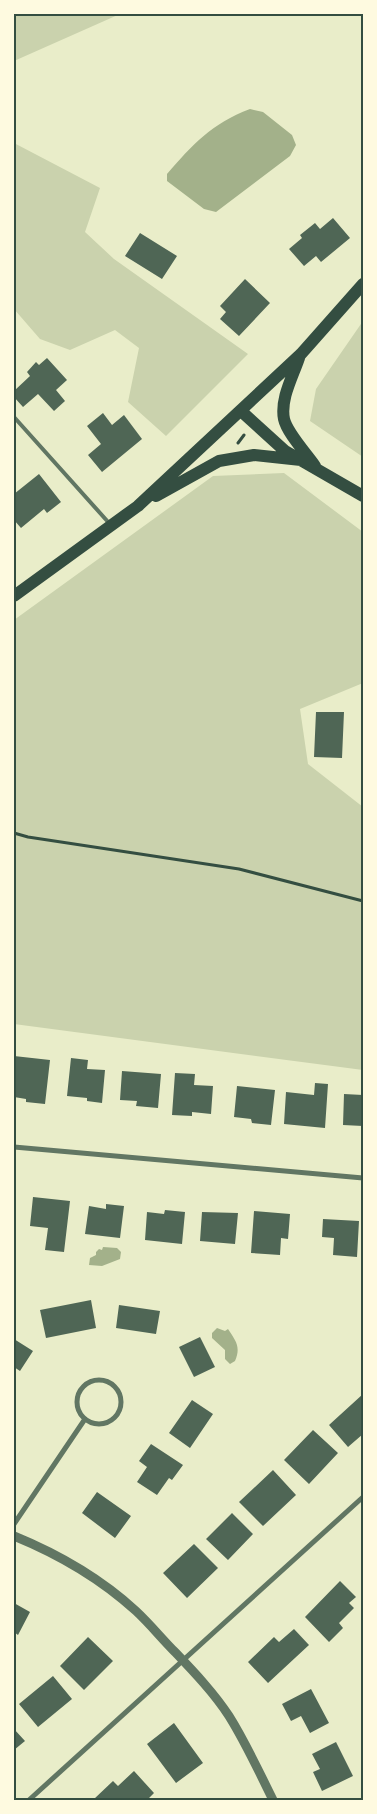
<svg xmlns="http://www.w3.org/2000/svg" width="377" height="1814" font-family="'IBM Plex Sans',sans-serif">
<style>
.green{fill:#cad2ad}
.water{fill:#a3b18a}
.building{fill:#4f6655}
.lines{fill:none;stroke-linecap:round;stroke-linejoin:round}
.path{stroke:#344e41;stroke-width:3}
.service{stroke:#617663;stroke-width:4}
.minor{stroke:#617663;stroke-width:5}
.tertiary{stroke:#617663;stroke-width:9}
.primary{stroke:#344e41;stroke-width:12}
.neatline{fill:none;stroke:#344e41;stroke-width:2}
</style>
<rect width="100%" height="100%" fill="#e9edc9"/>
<path class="green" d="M14,14H120L14,61Z
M14,143L100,188L85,232L114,259L248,354L166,436L128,402L139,348L115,330L70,350L40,339L14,309Z
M363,321V457L310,421L316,389Z
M284,473L363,532V683L300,709L308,764L363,807V1070L14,1024V620L213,476Z"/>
<path class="water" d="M250,109L263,112L292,135L296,145L290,156L216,212L204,209L167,181V174C193,144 211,124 250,109Z
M103,1247L117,1248L121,1252L120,1259L102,1266L89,1265L90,1258L96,1255V1252L99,1249L102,1250Z
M217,1328L225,1331L228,1329C236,1341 241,1347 235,1361L230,1364L225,1359V1350L212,1338V1333Z"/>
<path class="building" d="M333,218L350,238L321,262L316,256L304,266L289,249L302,238L300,235L315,223L320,229Z
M140,233L177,256L162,279L125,256Z
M245,279L270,303L239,336L220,319L226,312L220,306Z
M47,358L67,380L56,390L65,401L54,411L38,394L23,407L14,397V391L30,376L27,372L36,362L39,365Z
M103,413L112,425L124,415L142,439L102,472L88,455L101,444L87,426Z
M39,474L61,502L47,513L44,509L21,528L14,520V494Z
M316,712H344L342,758L314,757Z
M14,1056L50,1060L45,1104L26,1102V1099L14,1097Z
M71,1058L88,1060L87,1069L105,1070L102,1103L87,1101V1098L67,1096Z
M122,1071L161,1074L158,1108L136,1106L137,1101L120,1100Z
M175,1073L195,1074L194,1085L213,1086L211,1114L192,1112V1116L172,1115Z
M315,1083L328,1084L325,1128L284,1124L286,1092L314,1095Z
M237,1086L275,1090L271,1125L252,1123L251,1119L234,1117Z
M344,1094L363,1095V1126L343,1125Z
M33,1197L70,1201L64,1252L45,1250L48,1228L30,1226Z
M106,1204L124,1206L120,1238L85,1234L89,1206L106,1209Z
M165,1210L185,1212L182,1244L145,1240L147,1212L164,1214Z
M254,1211L290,1214L288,1239L281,1238L280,1255L251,1253Z
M202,1212L238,1213L235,1244L200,1241Z
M323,1219L359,1221L357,1257L333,1255L334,1238L322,1237Z
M91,1300L96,1328L46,1338L40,1310Z
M119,1305L160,1311L156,1334L116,1328Z
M200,1337L215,1367L194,1377L179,1347Z
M14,1339L33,1351L20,1371L14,1367Z
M363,1394V1434L348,1447L329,1425Z
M192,1400L213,1414L190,1448L169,1433Z
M313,1430L338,1453L309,1484L284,1460Z
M151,1444L183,1465L172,1480L169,1478L157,1495L137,1482L147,1467L139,1461Z
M273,1470L296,1495L263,1526L239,1502Z
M97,1492L131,1516L115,1538L82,1513Z
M232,1513L253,1534L228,1560L206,1539Z
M194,1544L218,1568L187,1598L163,1573Z
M340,1581L356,1597L349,1603L354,1608L339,1623L343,1628L329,1642L305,1617Z
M14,1603L30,1612L18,1635L14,1632Z
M294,1629L309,1645L268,1683L248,1662L274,1637L279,1642Z
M88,1637L113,1661L84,1690L60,1666Z
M53,1676L72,1699L38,1727L19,1704Z
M311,1689L329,1723L310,1733L301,1716L291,1721L282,1704Z
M174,1723L203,1763L176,1783L147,1744Z
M14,1729L25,1741L14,1750Z
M336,1742L353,1776L322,1791L313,1772L320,1769L312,1754Z
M134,1771L154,1793L147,1800H96L94,1799L113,1781L118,1786Z"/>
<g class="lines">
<path class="path" d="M238,443L244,435
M14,833L28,837L239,869L363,901"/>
<path class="service" d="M14,417L109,523"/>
<path class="minor" d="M14,1147L363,1178
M77 1402a22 22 0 1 1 44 0a22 22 0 1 1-44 0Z
M14,1524L85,1419
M29,1800L363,1497"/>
<path class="tertiary" d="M14,1536C58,1554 100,1578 136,1611C150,1624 162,1639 175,1652C194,1672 214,1693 229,1716C246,1743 259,1772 273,1800"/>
<path class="primary" d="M299,358C293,376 280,399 284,419C287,433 307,454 315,466
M241,411L285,451L363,496
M156,496L219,461L254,455L301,460
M14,596L138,506L301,354L363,284"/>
</g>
<rect width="377" height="1814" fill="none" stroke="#fefae0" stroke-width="30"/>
<rect x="15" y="15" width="347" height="1784" class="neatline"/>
</svg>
